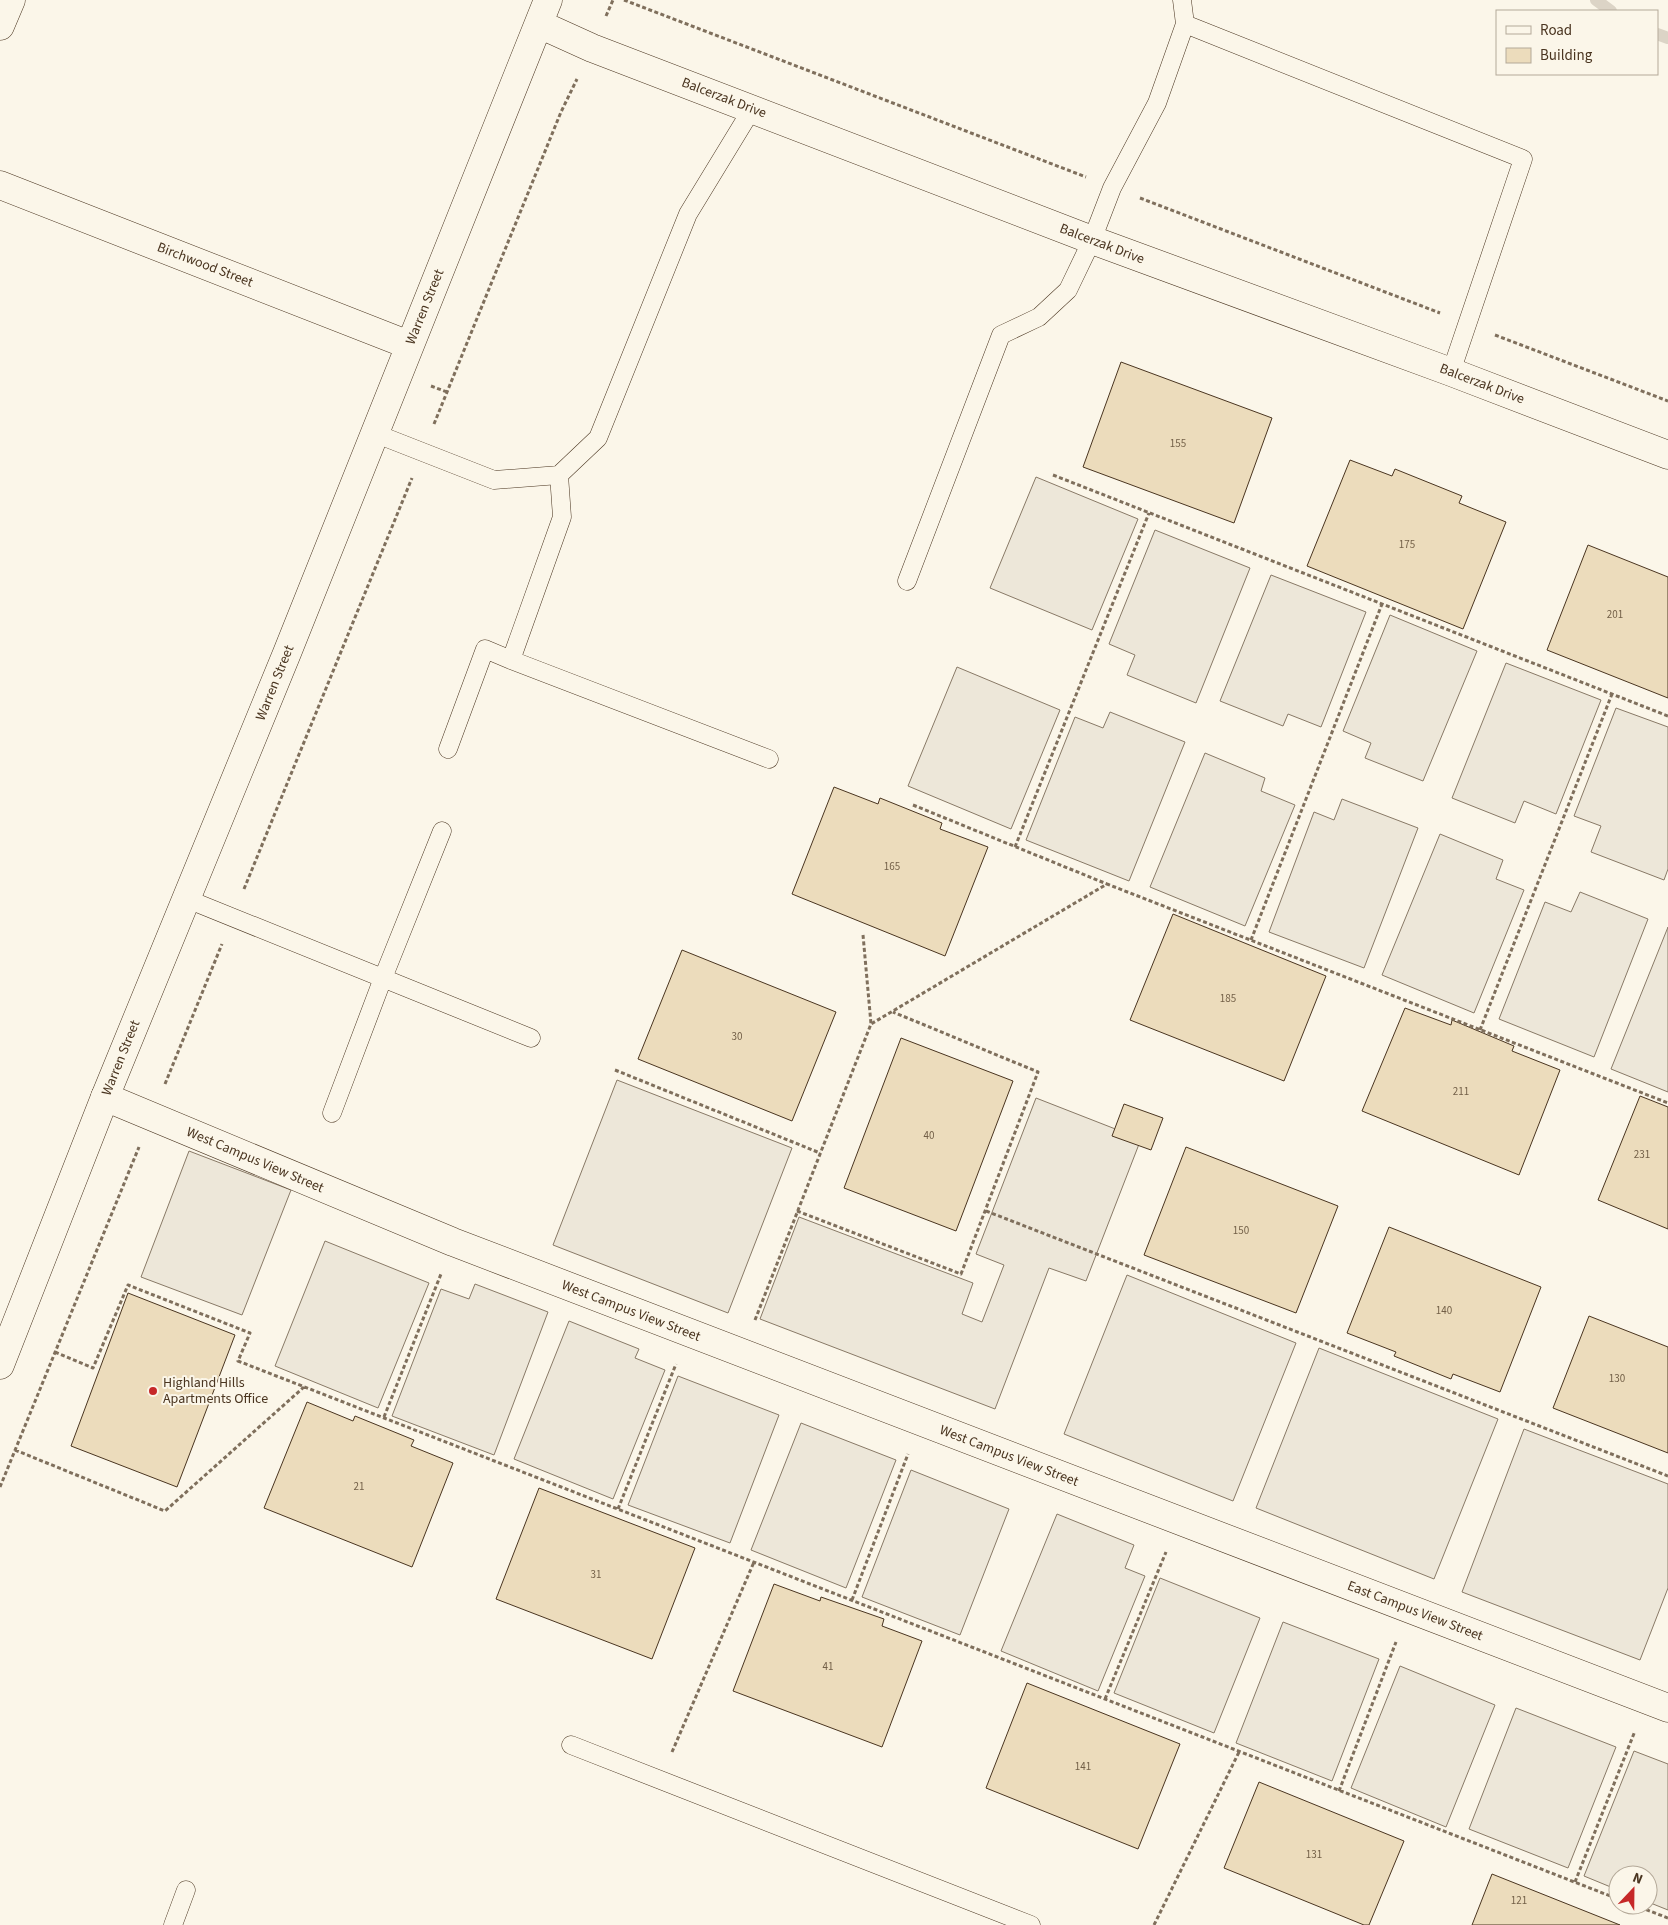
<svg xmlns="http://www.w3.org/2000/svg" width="1668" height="1925" font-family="'Source Sans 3',sans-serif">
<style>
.parking{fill:#ede7d9;stroke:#887966}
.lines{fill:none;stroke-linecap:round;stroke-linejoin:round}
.stream{stroke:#dcd4c6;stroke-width:12}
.building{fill:#ecdcbc;stroke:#4a3520}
.lane-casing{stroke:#4a3520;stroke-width:19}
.street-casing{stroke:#4a3520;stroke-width:29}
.secondary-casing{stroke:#4a3520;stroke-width:29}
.path{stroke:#7f6f5c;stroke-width:3;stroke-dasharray:4 2.5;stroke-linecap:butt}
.lane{stroke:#fbf6e9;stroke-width:18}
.street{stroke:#fbf6e9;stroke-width:28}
.secondary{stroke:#fbf6e9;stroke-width:28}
.poi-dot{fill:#c62828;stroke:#fbf6e9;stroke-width:2}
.labels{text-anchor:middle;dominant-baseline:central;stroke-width:4;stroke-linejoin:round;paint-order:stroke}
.number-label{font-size:11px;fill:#725f47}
.street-label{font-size:14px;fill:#4a3520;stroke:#fbf6e9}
.poi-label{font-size:14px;fill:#4a3520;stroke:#fbf6e9;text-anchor:start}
</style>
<rect width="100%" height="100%" fill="#fbf6e9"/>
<path class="parking" d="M1036,477L1138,519L1092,630L990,588Z
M1155,530L1250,568L1196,703L1127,675L1135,655L1109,644Z
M1271,575L1366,612L1321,727L1288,714L1283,726L1220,701Z
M1390,615L1477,651L1423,781L1365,758L1371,743L1343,731Z
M1506,663L1601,700L1556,814L1524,801L1515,823L1452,798Z
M957,667L1060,710L1011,829L908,786Z
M1616,708L1668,727V869L1664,880L1591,852L1601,826L1574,816Z
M1110,712L1185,742L1129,881L1026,840L1075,717L1103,728Z
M1205,753L1265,778L1261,791L1295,805L1245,926L1150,887Z
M1342,799L1418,828L1364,968L1269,932L1314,812L1334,820Z
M1440,834L1503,860L1496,879L1524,890L1474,1013L1382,975Z
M1580,892L1648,919L1594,1057L1499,1019L1545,902L1571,912Z
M1668,927V1092L1611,1069Z
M617,1080L792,1148L728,1313L553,1245Z
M1036,1098L1141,1139L1086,1281L1049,1268L995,1409L760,1319L799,1217L973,1283L962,1314L982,1322L1004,1265L976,1254Z
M189,1151L291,1190L242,1315L141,1277Z
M325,1241L429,1283L378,1408L275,1366Z
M1127,1275L1296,1343L1233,1501L1064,1434Z
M475,1284L548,1312L494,1455L392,1416L441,1289L469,1299Z
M569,1321L639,1349L635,1358L665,1370L613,1499L514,1459Z
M1319,1348L1498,1419L1434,1579L1256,1508Z
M678,1376L779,1415L730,1543L628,1505Z
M801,1423L896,1460L846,1588L751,1550Z
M1524,1429L1668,1484V1588L1640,1660L1462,1592Z
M911,1470L1009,1509L960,1635L862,1597Z
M1057,1514L1134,1545L1125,1568L1145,1576L1098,1691L1001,1651Z
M1160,1578L1260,1618L1214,1733L1114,1693Z
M1283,1622L1379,1659L1332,1781L1236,1743Z
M1400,1666L1495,1705L1446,1827L1351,1788Z
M1516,1708L1616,1747L1568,1868L1469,1829Z
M1634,1751L1668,1764V1910L1648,1902V1875H1618V1890L1584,1876Z"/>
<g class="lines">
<path class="stream" d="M1596,0L1611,11
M1657,34L1668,38"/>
</g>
<path class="building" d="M1121,362L1272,418L1234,523L1083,467Z
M1350,460L1392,476L1395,469L1462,496L1459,503L1506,522L1463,629L1307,566Z
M1588,545L1668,577V698L1547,650Z
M834,787L878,804L880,798L942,823L940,829L988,847L945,956L792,894Z
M1173,914L1326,976L1284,1081L1130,1020Z
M682,950L836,1012L792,1121L638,1059Z
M1405,1008L1451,1025L1452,1020L1514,1046L1512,1051L1560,1070L1519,1175L1362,1111Z
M901,1038L1013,1081L956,1231L844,1188Z
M1640,1096L1668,1107V1229L1598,1200Z
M1124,1104L1163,1118L1151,1150L1112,1136Z
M1186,1147L1338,1206L1296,1313L1144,1255Z
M1389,1227L1541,1287L1500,1392L1453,1374L1451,1379L1394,1356L1396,1352L1347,1333Z
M128,1293L235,1335L177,1487L71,1446Z
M1589,1316L1668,1347V1453L1553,1408Z
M307,1402L353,1421L355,1416L414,1440L411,1446L453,1463L412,1567L264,1508Z
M539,1488L695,1548L652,1659L496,1599Z
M774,1584L820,1601L821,1597L884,1619L882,1626L922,1641L882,1747L733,1691Z
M1027,1683L1180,1744L1138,1849L986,1788Z
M1259,1782L1404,1841L1369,1925H1364L1224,1868Z
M1492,1874L1620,1925H1472Z"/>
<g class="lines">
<g class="lane-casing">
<path id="lane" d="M1182,0L1185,24
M374,433L494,480L559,475L598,438L688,214L752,109
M559,475L562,517L511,660L769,759
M907,581L1001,335L1039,317L1068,290L1092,240L1112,188L1157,103L1185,24L1523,159L1451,372
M448,749L485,649L511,660
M187,899L531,1038
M332,1113L383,978L442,831
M571,1745L1031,1925
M173,1925L186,1890"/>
</g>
<g class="street-casing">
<path id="street" d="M0,26L11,0
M105,1097L453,1242L1668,1708"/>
</g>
<g class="secondary-casing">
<path id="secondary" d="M539,24L592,48L1092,240L1451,372L1668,455
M0,185L409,345
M0,1365L105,1097L287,653L548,0"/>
</g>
<path class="path" d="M624,0L1086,177
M606,16L613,0
M1140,198L1440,313
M1495,335L1668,401
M431,386L447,392
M434,424L561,112L577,79
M1053,475L1668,716
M913,805L1107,884
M1015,847L1149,513
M244,889L412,478
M863,935L871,1024
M1251,940L1382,604
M1480,1030L1612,694
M615,1070L820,1153
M165,1084L222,944
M797,1211L961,1274L1038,1072L893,1012
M986,1211L1668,1476
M755,1320L871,1024L1107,884L1668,1103
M55,1352L93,1368L128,1285L250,1333L238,1361L1618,1899
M384,1417L441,1274
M15,1450L165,1511L304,1387
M0,1487L139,1147
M618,1509L676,1364
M852,1600L908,1454
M1105,1699L1166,1552
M672,1752L754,1562
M1339,1791L1396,1642
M1575,1882L1635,1731
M1634,1905L1668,1918
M1154,1925L1239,1752"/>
<use href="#lane" class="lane"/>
<use href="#street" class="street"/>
<use href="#secondary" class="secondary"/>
</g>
<circle class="poi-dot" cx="153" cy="1391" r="5"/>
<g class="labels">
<g class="number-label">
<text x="1178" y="443">155</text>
<text x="1407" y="544">175</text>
<text x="1615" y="614">201</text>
<text x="892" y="866">165</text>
<text x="1228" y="998">185</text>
<text x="737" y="1036">30</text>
<text x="1461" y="1091">211</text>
<text x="929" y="1135">40</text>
<text x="1642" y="1154">231</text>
<text x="1241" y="1230">150</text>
<text x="1444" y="1310">140</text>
<text x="1617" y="1378">130</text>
<text x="359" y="1486">21</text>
<text x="596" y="1574">31</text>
<text x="828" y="1666">41</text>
<text x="1083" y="1766">141</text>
<text x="1314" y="1854">131</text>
<text x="1519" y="1900">121</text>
</g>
<g class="street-label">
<text transform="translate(724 98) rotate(21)">Balcerzak Drive</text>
<text transform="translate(1102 244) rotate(21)">Balcerzak Drive</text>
<text transform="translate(205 265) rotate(21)">Birchwood Street</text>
<text transform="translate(425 307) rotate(-68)">Warren Street</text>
<text transform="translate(1482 384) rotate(21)">Balcerzak Drive</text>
<text transform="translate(275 683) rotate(-68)">Warren Street</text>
<text transform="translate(121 1058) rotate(-68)">Warren Street</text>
<text transform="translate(255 1160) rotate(23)">West Campus View Street</text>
<text transform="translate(631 1311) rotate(21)">West Campus View Street</text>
<text transform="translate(1009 1456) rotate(21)">West Campus View Street</text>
<text transform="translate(1415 1611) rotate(21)">East Campus View Street</text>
</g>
<g class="poi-label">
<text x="163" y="1383">Highland Hills<tspan x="163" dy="16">Apartments Office</tspan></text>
</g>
</g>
<rect x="1496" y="10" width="162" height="65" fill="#fbf6e9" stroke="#b4a999"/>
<rect x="1506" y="26" width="25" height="8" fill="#fbf6e9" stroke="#b4a999"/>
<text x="1540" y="35" font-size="15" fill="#4a3520">Road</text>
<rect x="1506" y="48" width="25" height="15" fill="#ecdcbc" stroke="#b4a999"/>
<text x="1540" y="60" font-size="15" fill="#4a3520">Building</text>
<g transform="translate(1633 1890) rotate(22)"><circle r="24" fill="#fbf6e9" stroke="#b4a999"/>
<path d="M0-4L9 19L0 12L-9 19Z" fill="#c62828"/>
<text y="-8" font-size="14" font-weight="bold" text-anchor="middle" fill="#4a3520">N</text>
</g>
</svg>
